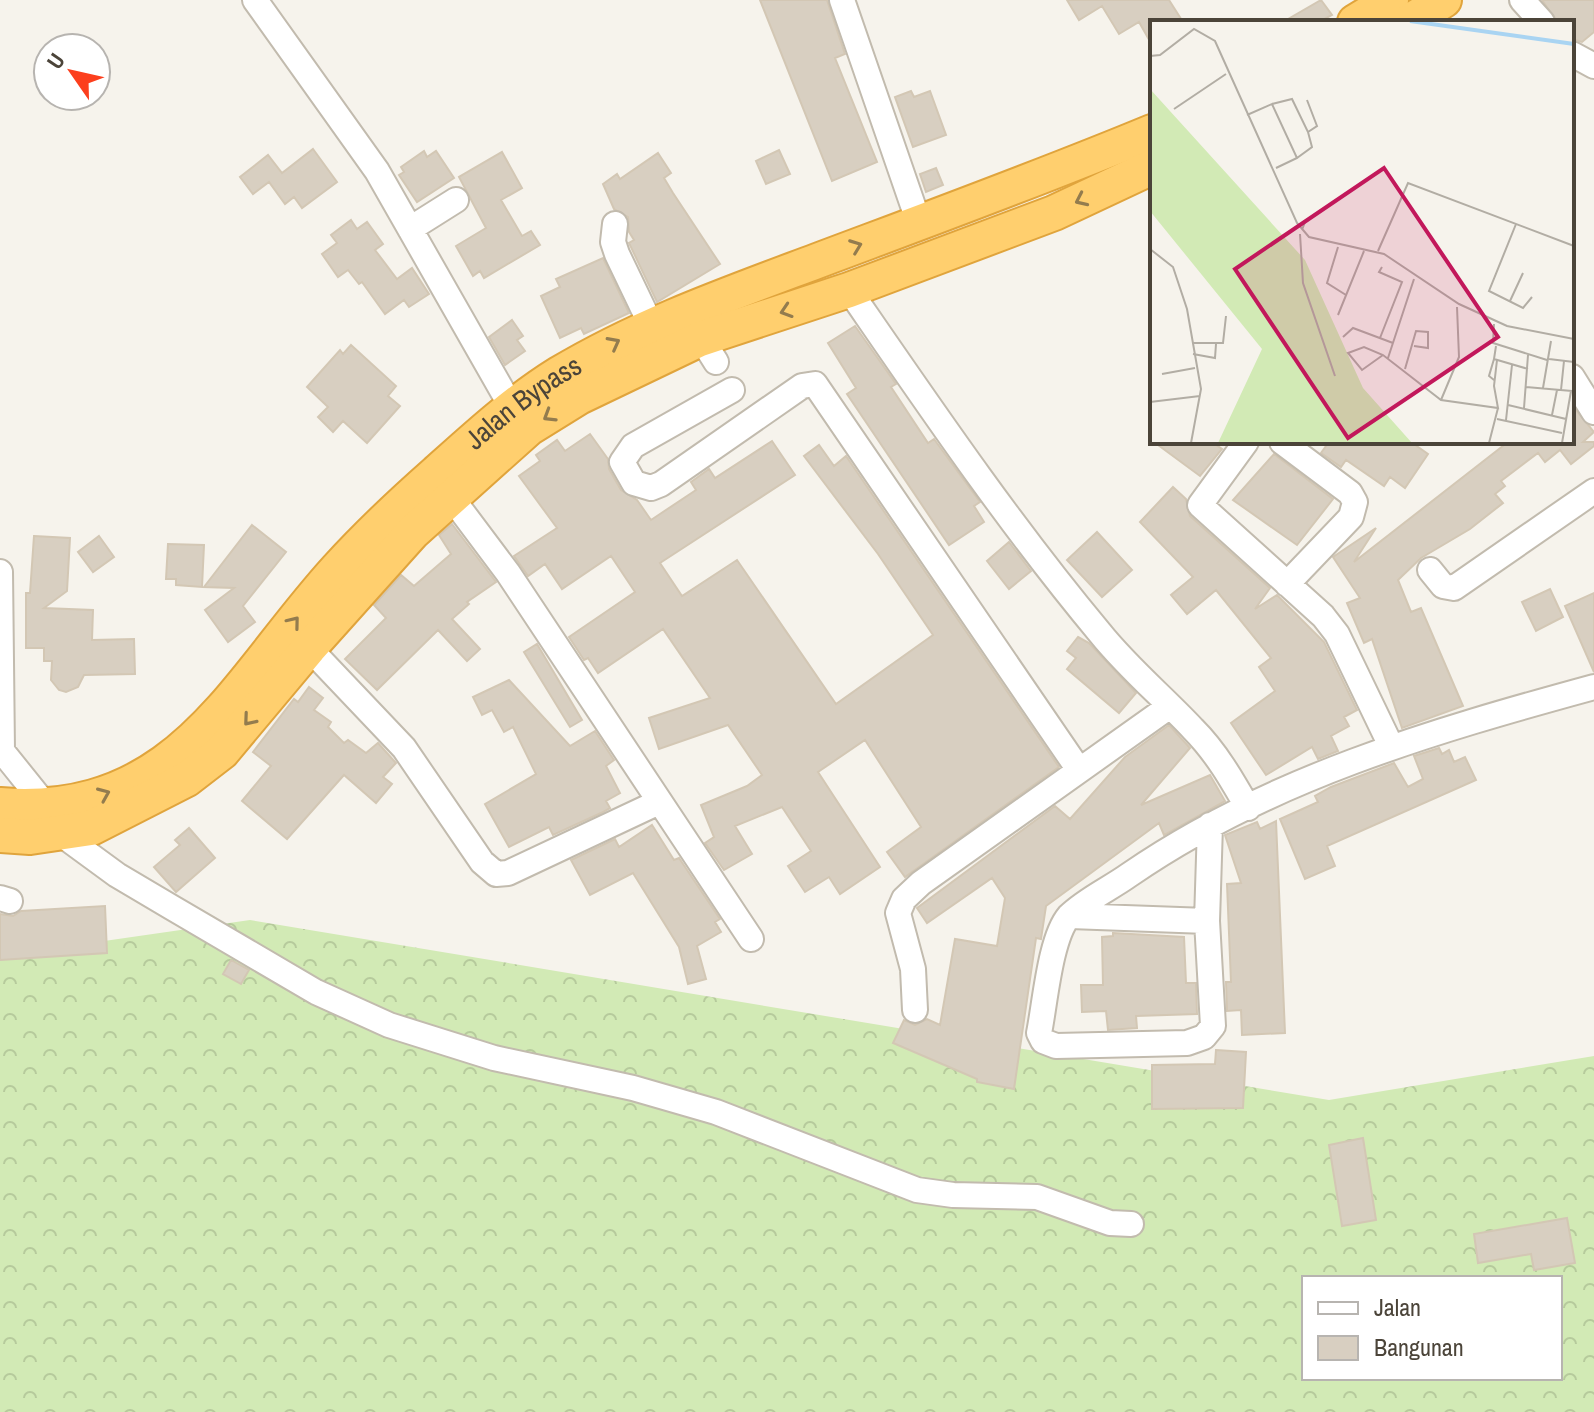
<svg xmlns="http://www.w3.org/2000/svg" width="1594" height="1412" font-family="'Archivo Narrow',sans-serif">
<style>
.forest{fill:url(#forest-crowns);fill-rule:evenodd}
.building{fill:#d8cfc1;stroke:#d3c7b4;stroke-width:2}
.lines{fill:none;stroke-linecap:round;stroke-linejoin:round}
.minor-casing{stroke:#c2bbae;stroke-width:28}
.highway-casing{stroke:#e0a43c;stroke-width:38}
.minor{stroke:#fff;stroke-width:24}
.highway{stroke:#ffcf6e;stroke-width:34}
.oneway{stroke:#937c4e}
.labels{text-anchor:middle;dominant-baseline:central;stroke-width:8;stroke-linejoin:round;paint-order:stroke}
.street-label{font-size:28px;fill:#4b4439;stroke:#fff}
.inset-river{fill:none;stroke:#a9d4f2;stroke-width:4}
.inset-road{fill:none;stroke:#b2ada4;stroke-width:2}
.view{fill:#c2185b;fill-opacity:0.15;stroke:#c2185b;stroke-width:4}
.inset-edge{fill:none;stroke:#4b4439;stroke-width:4}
</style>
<defs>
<pattern id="forest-crowns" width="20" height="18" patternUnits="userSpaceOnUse" patternTransform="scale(2)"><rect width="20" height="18" fill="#d2eab5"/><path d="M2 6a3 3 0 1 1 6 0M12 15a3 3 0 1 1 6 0" fill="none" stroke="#b6ca9c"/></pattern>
</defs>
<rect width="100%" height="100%" fill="#f6f3ec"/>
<path class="forest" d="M250,920L1329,1100L1594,1056V1412H0V956ZM1304,1278H1560V1378H1304Z"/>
<path class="building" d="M760,0H827L845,54L835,58L877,162L832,181Z
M1067,0H1169L1183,22H1152V45L1139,22L1119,34L1102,6L1079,20Z
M1321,0L1332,15L1319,22H1283Z
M1542,0H1594V32L1582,42L1572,39V22H1557Z
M911,91L914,97L930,91L946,135L913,147L895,97Z
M313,149L337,182L302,208L294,197L285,204L269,182L253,194L240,177L268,155L282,173Z
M779,150L790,174L766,184L756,161Z
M424,151L427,157L436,151L454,178L417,202L399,175L404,172L401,167Z
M502,152L522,188L501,200L522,236L531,231L540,245L484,278L480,271L473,276L456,246L486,228L459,177Z
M658,153L671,173L664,178L673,193L720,264L657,302L629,243L634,240L629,232L628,217L614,209L603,184L617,174L620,179Z
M936,168L943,185L926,192L920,174Z
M351,220L357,229L367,222L383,244L375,250L397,279L412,268L429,294L409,307L404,300L385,314L362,282L359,284L348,270L338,277L322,254L337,243L331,235Z
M603,258L629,313L584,334L581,328L560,338L541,296L560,287L556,279Z
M512,320L523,336L517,340L525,351L505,365L489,337Z
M855,326L896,384L891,387L928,443L934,439L980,502L974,506L984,522L949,545L847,394L856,388L828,343Z
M351,345L396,386L388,396L400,406L367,443L343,421L333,432L318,417L328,407L307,387L340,350L343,354Z
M1572,405L1594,432L1583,442H1594V446L1571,464L1560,450L1545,462L1538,453L1501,481L1505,486L1495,494L1503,503L1470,529L1421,558L1398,580L1411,612L1421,608L1463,706L1402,728L1372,639L1364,643L1347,603L1360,598L1333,557L1376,528L1354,562L1508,442H1572Z
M590,434L608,459L609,469L621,490L637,500L651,520L696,490L691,482L709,469L715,478L772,441L795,475L660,563L682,596L737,560L836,704L933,635L878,554L804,456L819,445L834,466L846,456L1059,767L905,877L887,852L921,827L865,740L818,772L880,867L840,894L829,877L805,892L788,866L811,851L782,807L735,826L752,854L724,870L705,843L714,837L701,805L747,786L762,775L728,725L659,749L649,718L710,698L663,629L598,673L588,658L584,660L569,637L635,592L611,556L562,589L545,564L528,576L514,556L557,528L519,476L540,461L536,455L557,440L565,451Z
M1154,442H1212L1222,449L1200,476Z
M1320,442H1411L1428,454L1405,488L1390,477L1384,486L1346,460L1341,467L1321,453L1326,446Z
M1274,454L1333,499L1297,545L1233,500Z
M1173,487L1186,499L1190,516L1270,588L1255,609L1277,595L1324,642L1357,710L1344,717L1349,726L1331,736L1338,751L1318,759L1312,747L1266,775L1231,723L1275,691L1259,667L1271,658L1216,590L1187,614L1171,595L1193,577L1140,522Z
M452,524L496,582L467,602L469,604L452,619L480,649L467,661L438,630L377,690L345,659L386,618L374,605L401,575L414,586L451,554L439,535Z
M252,525L286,552L243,606L255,622L228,642L205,610L234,588L204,587Z
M1097,532L1132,570L1102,597L1067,560Z
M34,536L70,538L67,591L44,608L93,610L92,640L134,639L135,674L84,675L78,687L66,692L59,690L51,680L52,661H44V648H26V593H30Z
M99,536L114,557L93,572L78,552Z
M1009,542L1031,571L1009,589L987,561Z
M168,544L204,545L202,587L176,585V579H166Z
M1550,589L1563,617L1536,631L1522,602Z
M1594,593V672L1565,606Z
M1078,637L1089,643L1136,693L1119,713L1067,669L1076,658L1067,651Z
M537,644L582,720L570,727L524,652Z
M509,680L570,746L595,731L614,760L606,766L620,793L606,801L610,808L601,813L553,835L549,827L509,847L485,804L536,774L513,727L504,732L492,710L482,715L473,697Z
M309,687L323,698L314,710L331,722L328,727L344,743L348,740L366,753L378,743L396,763L383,777L392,784L376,803L344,775L287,839L242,801L271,766L253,752L294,699L298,702Z
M1169,725L1190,748L1141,805L1210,775L1225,801L1164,835L1159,823L1046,906L1041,939L1036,938L1014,1089L977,1082V1079L893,1043L904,1020L915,1025L927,1019L940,1025L955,939L997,946L1005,898L992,878L927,923L917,908L1055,806L1070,819L1125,757Z
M1439,748L1442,754L1449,750L1454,762L1465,757L1476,780L1327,846L1335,866L1305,879L1280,819L1318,802L1315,796L1331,787L1394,763L1408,787L1423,779L1414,756Z
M1276,821L1285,1033L1242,1035L1241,1010L1227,1011L1226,982H1231L1227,884L1241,883L1225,835L1257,822L1260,829Z
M652,825L674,860L679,858L720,919L715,922L721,932L697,946L706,979L688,984L679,947L633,873L590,895L571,860L615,839L619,847Z
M189,828L215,858L176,892L154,867L180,845L175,840Z
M105,906L107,953L0,960V914L13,916L21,911Z
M1113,933L1184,937L1186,983H1196L1197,1014L1136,1016L1137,1028L1108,1030L1106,1011L1082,1012L1081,985H1103L1102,937L1113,936Z
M231,960L249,970L241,984L223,974Z
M1216,1050L1246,1052L1243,1108L1152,1109V1065L1215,1064Z
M1363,1138L1376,1220L1342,1226L1329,1145Z
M1567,1218L1575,1263L1534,1270L1531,1254L1478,1263L1474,1234Z"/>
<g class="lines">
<g class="minor-casing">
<path id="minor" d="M255,0L377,171L511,406
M842,0L919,223
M1522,0L1542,22
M1572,54L1594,66
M615,224L613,242L617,254L651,325
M410,229L456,200
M849,290C929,406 1009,524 1100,633C1128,668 1162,696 1193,729C1216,752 1232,780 1248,808
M694,327L716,362
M1572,377L1594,412
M732,390L633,446L622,462L634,483L651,488L661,484L802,386L815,384L1079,770
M1246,442L1200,505L1323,616L1337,634L1391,746
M1282,442L1350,493L1355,502L1351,517L1287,584
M451,497L508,573L751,939
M1430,570L1443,586L1454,588L1594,491
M0,572L2,751L47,807
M309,648L404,748L482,862L496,874L508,873L659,802
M1210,825L1207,921L1213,1026L1204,1037L1187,1043L1056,1046L1043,1041L1039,1033C1045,1004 1050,938 1069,916C1085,900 1111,888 1129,875C1268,779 1433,731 1594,687
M61,834L117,875L171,907L316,992L389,1025L494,1058L633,1088L716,1112L917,1190L953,1195L1037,1197L1110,1223L1131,1224
M0,898L10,901
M1070,916L1207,921
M915,1010L913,969L898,913L904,899L921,883L1170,706"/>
</g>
<g class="highway-casing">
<g id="highway">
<path d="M1355,22L1391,0"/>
<path d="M1409,22L1444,0"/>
<path id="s1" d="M0,805C180,819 234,682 337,569C367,536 402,503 436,473C475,438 514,402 559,374C641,325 729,294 817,261C929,219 1041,178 1152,132"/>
<path d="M0,835L30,837L91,828L187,779L222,752L309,648L413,532L529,428L579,397L700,339L849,290L1054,213L1152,167"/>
</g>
</g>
<use href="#minor" class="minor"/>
<use href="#highway" class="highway"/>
</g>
<defs><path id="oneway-chevron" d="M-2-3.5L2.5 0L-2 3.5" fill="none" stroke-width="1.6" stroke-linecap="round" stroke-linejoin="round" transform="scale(2)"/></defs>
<g class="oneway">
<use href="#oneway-chevron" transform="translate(1081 200) rotate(155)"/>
<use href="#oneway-chevron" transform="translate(856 246) rotate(-21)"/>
<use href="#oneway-chevron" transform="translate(786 311) rotate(162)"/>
<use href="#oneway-chevron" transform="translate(614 343) rotate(-28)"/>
<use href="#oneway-chevron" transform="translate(549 416) rotate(148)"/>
<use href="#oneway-chevron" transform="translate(294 622) rotate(-51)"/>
<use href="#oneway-chevron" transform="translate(249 720) rotate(130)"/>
<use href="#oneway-chevron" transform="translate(104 794) rotate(-23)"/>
</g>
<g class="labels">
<g class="street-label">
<text stroke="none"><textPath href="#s1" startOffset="684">Jalan Bypass</textPath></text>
</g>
</g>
<g transform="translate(1150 20)">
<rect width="424" height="424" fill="#f6f3ec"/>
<path d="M0,69L155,240L213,368L262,423H68L112,329L0,191Z" fill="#d2eab5"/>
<path class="inset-river" d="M260,1L424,24M424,67V108"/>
<path class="inset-road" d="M0,36L10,35L44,9L65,21L147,203L159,217L234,234L309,284L357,306L424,319M157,80L167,106L158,112M122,84L142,79L158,112L162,127L147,138M24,89L76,54M97,95L122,84L147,138L126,148M366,204L339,271L373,288L382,277M152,210L155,202L179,185M150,214L153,263L185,356M188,227L177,263L196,275M0,229L23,247L37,289L51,369L41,423M228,231L258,163L424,226M360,281L373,253M188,295L214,231M344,304L343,323L397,340M193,317L203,308L243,323M230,318L252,262L229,252L232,247M43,323H73L76,296M346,326L344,339L378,349M43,334L65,338L66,324M233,335L212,350L198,333L214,327L233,335L291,380L348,388L344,366L347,340M238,338L264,259M344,339L339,356L344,360M399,339L424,342M255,349L266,311L278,312V328L264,326M12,354L45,348M376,367L422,371M393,368L401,321M411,370L414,341M291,380L309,337L307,287M0,382L50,376M358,385L416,399M374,388L378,335M402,395L407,370M347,399L412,413M356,400L362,345M339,423L348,388M412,423L421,371"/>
<path class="view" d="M234,148L348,317L198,418L85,249Z"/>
<rect width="424" height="424" class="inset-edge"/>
</g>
<rect x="1302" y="1276" width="260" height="104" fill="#ffffff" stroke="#b7b4b0" stroke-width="2"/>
<rect x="1318" y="1302" width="40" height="12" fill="#ffffff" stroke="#b7b4b0" stroke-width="2"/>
<text x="1374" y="1316" font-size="24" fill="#4b4439">Jalan</text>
<rect x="1318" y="1336" width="40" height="24" fill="#d8cfc1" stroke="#b7b4b0" stroke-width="2"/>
<text x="1374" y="1356" font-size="24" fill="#4b4439">Bangunan</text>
<g transform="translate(72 72) rotate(304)"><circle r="38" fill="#ffffff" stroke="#b7b4b0" stroke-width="2"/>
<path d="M0-6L14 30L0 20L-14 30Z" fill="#fc3f1d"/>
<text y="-12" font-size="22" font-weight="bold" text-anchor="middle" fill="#4b4439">U</text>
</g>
</svg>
